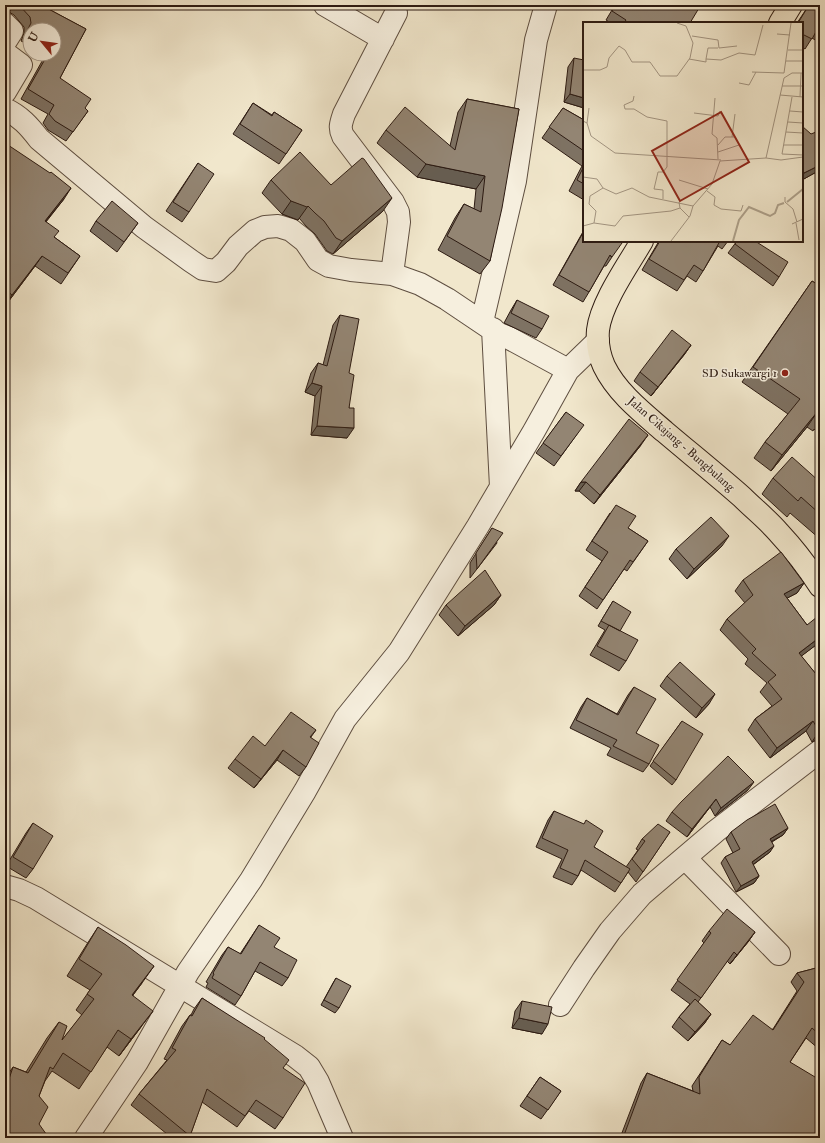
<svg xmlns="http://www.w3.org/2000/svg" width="825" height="1143" font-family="'IM FELL Double Pica',serif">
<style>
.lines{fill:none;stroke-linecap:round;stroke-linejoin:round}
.minor-casing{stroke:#5e4e40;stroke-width:24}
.major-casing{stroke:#2d1b12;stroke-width:24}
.minor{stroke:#f6efde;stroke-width:22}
.major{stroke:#f1e7cc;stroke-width:22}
.wall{fill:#7e7263;stroke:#2d1b12}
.shaded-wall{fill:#675d50;stroke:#2d1b12}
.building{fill:#938573;stroke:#2d1b12}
.poi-dot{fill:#8f2418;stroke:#f6efde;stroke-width:1.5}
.labels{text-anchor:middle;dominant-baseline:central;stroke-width:3;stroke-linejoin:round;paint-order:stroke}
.poi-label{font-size:12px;fill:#2d1b12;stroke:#f6efde;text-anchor:end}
.street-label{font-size:12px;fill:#2d1b12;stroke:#f6efde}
.inset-river{fill:none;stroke:#aea28d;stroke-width:2}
.inset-road{fill:none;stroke:#a39582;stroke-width:1}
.view{fill:#8f2418;fill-opacity:0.15;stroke:#8f2418;stroke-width:2}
.inset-edge{fill:none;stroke:#2d1b12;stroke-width:2}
</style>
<rect width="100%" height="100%" fill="#f1e7cc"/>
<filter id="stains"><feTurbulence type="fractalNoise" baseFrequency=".005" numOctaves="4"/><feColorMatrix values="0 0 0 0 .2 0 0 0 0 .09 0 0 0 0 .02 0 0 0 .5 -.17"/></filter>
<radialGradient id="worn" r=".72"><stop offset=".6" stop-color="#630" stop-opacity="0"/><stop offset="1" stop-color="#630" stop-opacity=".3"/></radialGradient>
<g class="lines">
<g class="minor-casing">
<path id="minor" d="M325,5L383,39
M5,24L12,31L5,42
M5,53L21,65L5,92
M5,109C20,116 29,126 39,139L144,227L191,261L203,269L216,271L226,262L238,246L255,231L265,227L278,226L291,230L305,241L318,260L329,266L351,270L392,274L420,284L447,299L499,334L509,338L568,370
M392,274L399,222L398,212L393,202L343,136C339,128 341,123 344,114L396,13
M482,322L515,181L536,40L546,5
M493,329L501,487
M685,858L779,954
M5,886L19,890L36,898L295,1056L309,1067L318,1082L342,1138
M560,1005L584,968L610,931L642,894L716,831L820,751
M86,1138L137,1062L188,972L251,880L305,791L345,719L399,652L478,526L534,431L568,370L598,341"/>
</g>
<g class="major-casing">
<path id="major" d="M780,23L791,5
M642,241C628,265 601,303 598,330C597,342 599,355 604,366C617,393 643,413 665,432C691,454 717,475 742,497C754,509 768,520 779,533C793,548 809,569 820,586"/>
</g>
<use href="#minor" class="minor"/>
<use href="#major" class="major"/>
</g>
<path class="wall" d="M5,5H41L86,29L60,78L85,108L88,111L66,141L48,130L43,123L48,114L21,99L46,54H54V30H30V45L21,41L24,33V27L14,15L9,12Z
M615,5H694L690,23H611L606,20Z
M809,5H820V43L812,38L805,49L802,47V23H797Z
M574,58L584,108L564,102L568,67Z
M467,99L519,109L490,261L480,274L438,250L455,218L464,204L474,209L476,189L417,177L377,143L386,130L450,146L458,112Z
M253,103L272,115L274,112L302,130L279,164L233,134Z
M563,108L584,120V200L569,191L582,166L542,138Z
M802,126L820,170L802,180Z
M5,149L64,199L46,222L54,237L80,256L61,284L35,266L5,306Z
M198,163L189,212L182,222L166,211Z
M271,180L331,185L383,211L333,254L327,251L315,234L306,226L299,218L298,220L282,214L262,193Z
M96,221L138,223L117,252L90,231Z
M584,230V241L612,257L606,266H604L589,292L583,302L553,285Z
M659,241H728L722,249L718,246L703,271L696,282L687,276L677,291L642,270Z
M737,241L779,277L773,286L728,253Z
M812,281L820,286V435L814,429L813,431L807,427L771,471L754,458L765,442L788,414L742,382Z
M517,300L542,329L536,338L504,323L511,310Z
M340,315L349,408L347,438L311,435L315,396L305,392L311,373L318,363L323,365L333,325Z
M691,345L684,355L651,396L634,381L640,372Z
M566,412L577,434L554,466L536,453Z
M641,445L594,504L579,491H575L581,482Z
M773,478L820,482V539L790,513L787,517L762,494Z
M610,513L628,528L648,541L627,571L624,569L597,609L579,596L602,561L586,550Z
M492,528L497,543L470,578V563Z
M722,546L687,579L669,559L676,549Z
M743,580L804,583L797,593L787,598L807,625L820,620V642L801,656L820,679V739H818L812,742L806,731L770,758L748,730L755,719L772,706L760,692L767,683L745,664L748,659L720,630L727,619L745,603L735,591Z
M501,595L494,605L458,636L439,615L446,605Z
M613,601L626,661L619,671L590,655L605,630L598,626Z
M667,676L709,704L696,718L660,686Z
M634,687L636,733L649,764L643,772L607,755L611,748L570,728L581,707L587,698L617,714L628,695Z
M682,721L676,780L672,785L650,766Z
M316,730L311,737L306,767L299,776L277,760L254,788L228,768L235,759L265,746Z
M748,790L715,816L710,807L687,837L666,821L672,812Z
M554,811L594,847L626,867L638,850L636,849L642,839L670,832L636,882L628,872L615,892L581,870L578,876L572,885L553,877L562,859L536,847L548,820Z
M33,823V869L26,878L6,866L26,833Z
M788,828L783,835L772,842L770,852L753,865L759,876L754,883L736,892L721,863L725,857L733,853L726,839L731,832Z
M259,925L274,947L288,978L282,986L255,971L241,996L235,1005L206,987L208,983L206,982L222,955L228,947L240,954Z
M820,926V936L817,930Z
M98,927L142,983L133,995L141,1027L119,1056L107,1047L79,1089L52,1071L45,1081L39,1096V1124L5,1138L6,1077L13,1067L26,1072L47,1038L59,1022L62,1040L82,1015L76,1010L90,990L67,976L87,944Z
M709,931L755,932L748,942L730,964L727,961L698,1002L711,1014L704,1024L688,1041L672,1027L679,1017L690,1004L671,990L704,943L702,941Z
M820,967V1048L819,1049L806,1038L790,1062L820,1138H620L641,1083L647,1073L693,1091L692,1086L722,1040L730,1045L773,1029L797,991L791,982L797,973Z
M336,978L339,1008L335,1013L321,1005L333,983Z
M202,998L264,1039L283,1068V1118L275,1129L249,1111L237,1127L202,1102L190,1136L188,1138H172L131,1105L139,1094L167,1060L164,1059L182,1026L190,1015H191L194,1009Z
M522,1001L542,1034L512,1028L515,1011Z
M540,1077L561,1091L541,1119L520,1106Z"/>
<path class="shaded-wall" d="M5,5H14L9,12H5Z
M570,94L584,98V108L564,102Z
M426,164L485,176L476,189L417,177Z
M820,165V170L802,180V176L804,173Z
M71,188L64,199L37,232L45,221Z
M392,198L383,211L333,254L342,241Z
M291,201L308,206L298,220L282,214Z
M42,256L35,266L5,306L12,295Z
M691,345L684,355L651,396L658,387Z
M312,383L322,386L315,396L305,392Z
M818,411L807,427L771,471L782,455Z
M317,426L354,428L347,438L311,435Z
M648,435L641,445L594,504L600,495Z
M581,482H586L579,491H575Z
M729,536L722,546L687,579L694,569Z
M804,583L797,593L776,604L784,594Z
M501,595L494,605L458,636L465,626Z
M820,637V642L791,664L799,653Z
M715,694L709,704L696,718L702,708Z
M813,721L806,731L770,758L777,748Z
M819,731H820V739H818L812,742Z
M283,750L277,760L254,788L261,779Z
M754,782L748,790L715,816L721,808Z
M716,799L710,807L687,837L692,829Z
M788,828L783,835L765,845L770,839Z
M774,846L770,852L747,869L752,862Z
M759,876L754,883L736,892L741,886Z
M755,932L748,942L730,964L737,955Z
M154,966L142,983L121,1011L132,995Z
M153,1011L141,1027L119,1056L131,1039Z
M711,1014L704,1024L688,1041L695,1032Z
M519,1018L548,1024L542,1034L512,1028Z"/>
<path class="building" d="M19,5H41L86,29L60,78L91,99L85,108L88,111L73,132L55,121L49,114L54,105L28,89L48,54H54V30H30V33L27,31L31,23L30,17Z
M615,5H694L699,8L690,23H675L674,22L673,23H624L626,20L612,11Z
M809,5H820V29L818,28L812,39L802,34V23H798Z
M574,58L584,60V98L570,94Z
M467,99L519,109L502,208L490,261L447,236L464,204L481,212L485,176L426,164L386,130L405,107L455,150Z
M253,103L272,116L274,112L302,130L286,154L240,124Z
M563,108L584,120V151L549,127Z
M802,126L811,134L816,132L820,138V165L804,173L802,169Z
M8,145L50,173L51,172L71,188L45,221L59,231L54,237L80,256L68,273L42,256L12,295L5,289V149Z
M300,152L331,185L362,158L364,159L392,198L342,241L336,238L324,221L315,213L308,206L307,207L291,201L271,180Z
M198,163L214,174L189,212L173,202Z
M584,166V184L577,180Z
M112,201L138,223L124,242L96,221Z
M584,231V241H619L622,243L612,257L610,255L589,292L559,275Z
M660,241H720L703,271L694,265L684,280L649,259Z
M737,241H755L788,262L779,277L735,244Z
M812,281L820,286V413L818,411L782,455L765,442L800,399L753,367Z
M517,300L549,316L542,329L511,313Z
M340,315L359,319L349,373L354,375L349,408H354V428L317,426L322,386L312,383L318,363L327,366Z
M672,330L691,345L658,387L640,372Z
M566,412L584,425L561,456L543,443Z
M629,419L648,435L600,495L586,482H581Z
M792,457L820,482V514L801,497L798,501L773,478Z
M616,505L636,516L628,528L648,541L633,562L630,560L603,600L585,587L608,552L592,541Z
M711,517L729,536L694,569L676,549Z
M492,528L503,533L477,569L476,553Z
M781,552L804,583L784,594L807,625L817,617L820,620V637L799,653L820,679V731H819L813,721L777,748L755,719L782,699L768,682L776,675L752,653L756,649L727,619L753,595L743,580Z
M485,570L501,595L465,626L446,605Z
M613,601L631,612L620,631L601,621Z
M609,625L638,640L626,661L597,646Z
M680,662L715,694L702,708L667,676Z
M634,687L656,699L636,733L659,745L649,764L613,746L617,740L576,720L587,698L618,715Z
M291,712L316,730L310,737L319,743L306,767L283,750L261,779L235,759L253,736L265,746Z
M682,721L703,734L676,780L653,761Z
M728,756L754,782L721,808L716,799L692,829L672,812L681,802Z
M775,804L788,828L770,839L774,846L752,862L759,876L741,886L725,857L740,849L731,832L747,820Z
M554,811L584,824L586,820L603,831L594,847L630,869L621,883L585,860L578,876L560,868L568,850L542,838Z
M33,823L53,836L33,869L13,857Z
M658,824L670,832L643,872L632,859L645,841L642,839Z
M727,909L755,932L737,955L734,952L701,998L677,980L711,933L709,931Z
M259,925L280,938L274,947L297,960L288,978L260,962L241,996L212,978L214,974L213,973L228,947L241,954Z
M98,927L126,945L154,966L132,995L153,1011L131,1039L118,1030L91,1072L63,1053L53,1069L50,1067L39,1096L48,1107L39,1124L49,1138H5V1077L9,1079L13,1067L28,1073L59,1022L67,1026L62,1040L94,999L87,994L102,974L79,959Z
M820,967V1035L812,1028L790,1062L820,1080V1138H623L647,1073L700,1094L699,1077L722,1040L730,1045L753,1015L773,1030L804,982L797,973Z
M336,978L351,986L339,1008L324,1000Z
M202,998L265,1038L264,1039L289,1060L283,1068L305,1083L283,1118L256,1100L245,1116L207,1089L190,1136L139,1094L176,1050L172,1048L190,1015L192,1016Z
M695,999L711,1014L695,1032L679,1017Z
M522,1001L552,1007L548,1024L519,1018Z
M540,1077L561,1091L548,1110L527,1096Z"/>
<circle class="poi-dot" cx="785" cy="373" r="4"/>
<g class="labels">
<g class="poi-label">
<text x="777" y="373">SD Sukawargi 1</text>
</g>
<g class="street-label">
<text transform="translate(681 444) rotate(41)">Jalan Cikajang - Bungbulang</text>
</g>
</g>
<g transform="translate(583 22)">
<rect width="220" height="220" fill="#f1e7cc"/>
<path class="inset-river" d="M204,180L220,167M150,219L156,198L166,185L187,194L192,191L195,183L201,181"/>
<path class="inset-road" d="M194,12L207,13M109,14L135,18L136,26L154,24M205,28H220M106,37L123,40V37L138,38L156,31L172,33L180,3M123,37L125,26H135M203,39H220M0,48H17L24,45L26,36L36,24L42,28L49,40H67L77,54H94L107,36L110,21L103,4L94,1M169,50L201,51L208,1M156,61L166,63L173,50M199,64H219M197,73L220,75M51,74L50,79L41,83L42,87H51L64,95L84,99V145L80,150H75L71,167L80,168V177M209,75L199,132L220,133M217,75L218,51M132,76L129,112L134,116L135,137M207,89L220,90M111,91L135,94L137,89M0,99L4,101L8,114L32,131L138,138M205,100L220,101M4,101L6,86M203,110L220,111M149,115L152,92M135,123L142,115H151M201,123H220M135,130L156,123M183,136L198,138L220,135M0,155L14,157L20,166L33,172L49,166L66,175L110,184M96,158L125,167M124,169L132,175L131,183L138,187L158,189L160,183M202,175V180L210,187L214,200M97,186L106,195M11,201L13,189L6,182L7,174L20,166M213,201L216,218M209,202L220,197M0,204L11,201L32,204L40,194L88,189L97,186L96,180M88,219L107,194L110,184L129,162L137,139L183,136L201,56L209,51H220"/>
<path class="view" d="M138,90L166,140L97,179L69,129Z"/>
<rect width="220" height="220" class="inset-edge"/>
</g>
<rect width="825" height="1143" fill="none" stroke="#f1e7cc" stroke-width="20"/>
<rect x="6" y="6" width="813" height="1131" fill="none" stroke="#2d1b12" stroke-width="2"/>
<rect x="10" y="10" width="805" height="1123" fill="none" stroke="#2d1b12"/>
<g transform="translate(42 42) rotate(299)"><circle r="19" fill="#f6efde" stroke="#a69a8c"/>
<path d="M0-3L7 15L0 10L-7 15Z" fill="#8f2418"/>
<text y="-6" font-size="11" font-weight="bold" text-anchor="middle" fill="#2d1b12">U</text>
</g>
<rect width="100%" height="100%" filter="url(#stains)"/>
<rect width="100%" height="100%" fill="url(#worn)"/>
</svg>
